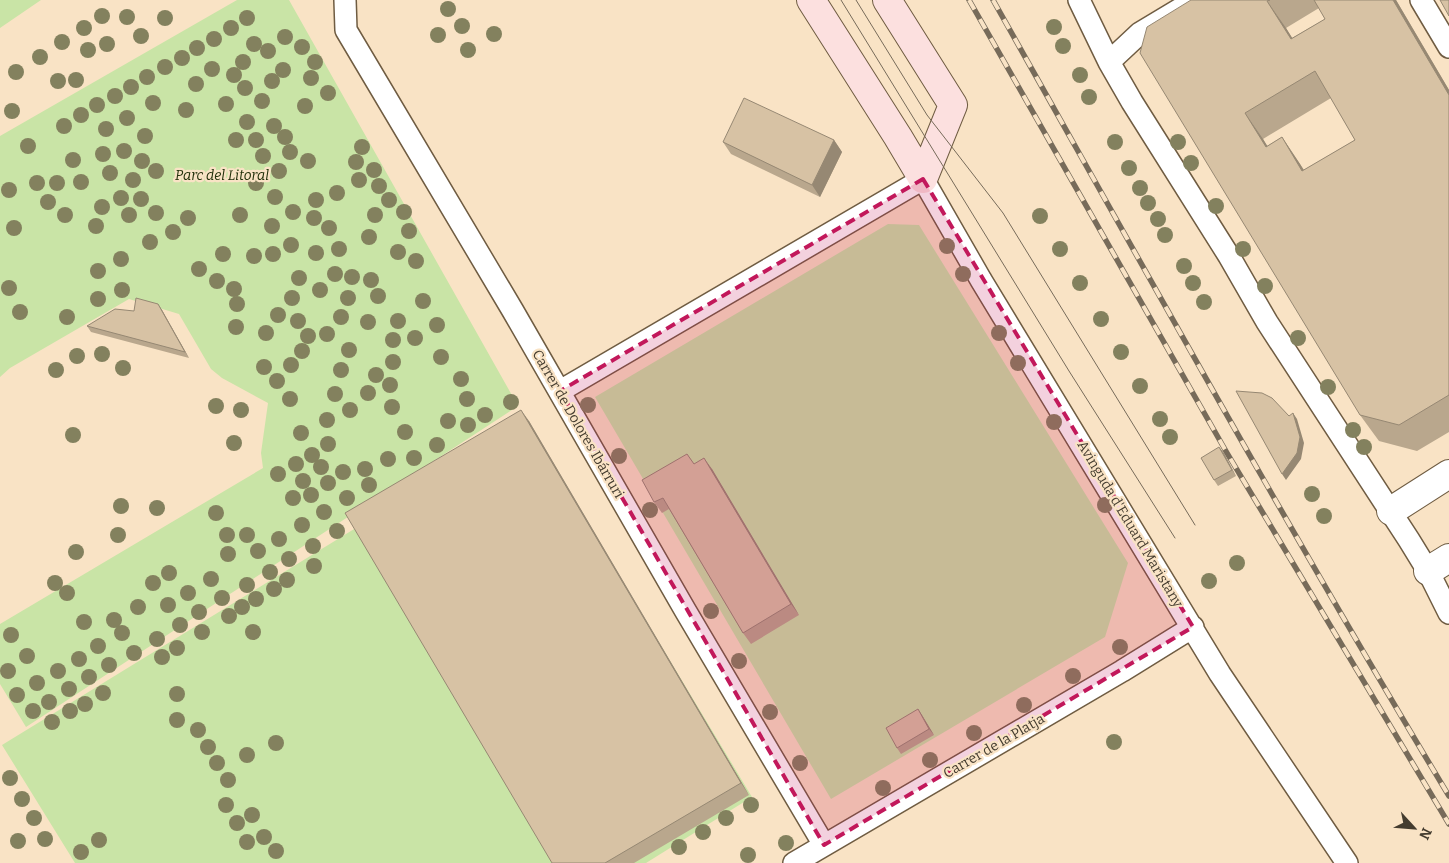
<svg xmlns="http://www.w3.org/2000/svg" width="1449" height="863" font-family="Bitter,serif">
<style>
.green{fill:#c9e4a6}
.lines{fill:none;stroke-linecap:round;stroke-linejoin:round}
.minor-casing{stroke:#6f5c42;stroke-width:24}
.tertiary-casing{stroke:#6f5c42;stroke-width:30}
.secondary-casing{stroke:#6f5c42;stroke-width:30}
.minor{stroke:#fff;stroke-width:21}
.tertiary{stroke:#fff;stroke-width:28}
.secondary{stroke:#fce0df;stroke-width:28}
.tram{stroke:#776b5a;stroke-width:1}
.rail-casing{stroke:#776b5a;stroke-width:5.5}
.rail{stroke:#f9e3c5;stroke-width:4;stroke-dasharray:11;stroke-linecap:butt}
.tree{fill:#83815e}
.wall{fill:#b9a78d;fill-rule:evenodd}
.shaded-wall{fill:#968873}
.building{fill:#d7c2a4;stroke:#968873;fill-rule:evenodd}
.marked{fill:#c2185b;fill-opacity:0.2;stroke:#c2185b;stroke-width:4;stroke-dasharray:10 6;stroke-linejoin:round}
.labels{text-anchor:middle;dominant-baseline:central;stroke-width:4.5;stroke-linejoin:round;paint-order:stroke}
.park-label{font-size:14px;font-style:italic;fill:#22300a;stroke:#f9e3c5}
.street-label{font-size:14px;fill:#443c2f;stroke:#f9e3c5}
</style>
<rect width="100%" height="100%" fill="#f9e3c5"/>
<path class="green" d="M0,0H41L0,28Z
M237,0H289L518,406L26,727L0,684V624L263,468L261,453L268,403L222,378L211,369L179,314L129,299L10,368L0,377V136Z
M888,224L919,225L1128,563L1105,637L831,799L595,397Z
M527,423L752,797L646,863H75L2,745Z"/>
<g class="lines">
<g class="minor-casing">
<path id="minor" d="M345,0L346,30L513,311L685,610L824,845
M1079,0L1109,62L1132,102L1229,256L1267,322L1409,540L1428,571L1449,613
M1421,0L1449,47
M1109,62L1140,33L1195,0
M560,391L923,179L981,280L1220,674L1347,863
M794,863L1122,671L1193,627"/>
</g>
<g class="tertiary-casing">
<path id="tertiary" d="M1391,511L1449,474
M1428,571L1449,558"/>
</g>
<g class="secondary-casing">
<path id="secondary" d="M811,0L898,137L923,179
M887,0L953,105L923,179"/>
</g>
<use href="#minor" class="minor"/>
<use href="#tertiary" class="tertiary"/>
<use href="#secondary" class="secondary"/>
<path class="tram" d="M841,0L1069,371L1175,538
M856,0L927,115L1003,213L1195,525"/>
<g class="rail-casing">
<path id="rail" d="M969,0L1227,453L1449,824
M993,0C1143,266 1291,534 1449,796"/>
</g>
<use href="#rail" class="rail"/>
</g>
<g class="tree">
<circle cx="448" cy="9" r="8"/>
<circle cx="102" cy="16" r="8"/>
<circle cx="127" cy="17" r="8"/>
<circle cx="165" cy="18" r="8"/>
<circle cx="247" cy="18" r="8"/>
<circle cx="462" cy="26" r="8"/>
<circle cx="1054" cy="27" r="8"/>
<circle cx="84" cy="28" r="8"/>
<circle cx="231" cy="28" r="8"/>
<circle cx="494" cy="34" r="8"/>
<circle cx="438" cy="35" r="8"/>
<circle cx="141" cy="36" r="8"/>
<circle cx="285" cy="37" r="8"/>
<circle cx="214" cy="39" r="8"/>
<circle cx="62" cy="42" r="8"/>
<circle cx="107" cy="44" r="8"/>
<circle cx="254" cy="44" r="8"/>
<circle cx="1063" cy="46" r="8"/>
<circle cx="302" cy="47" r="8"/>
<circle cx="197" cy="48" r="8"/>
<circle cx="88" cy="50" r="8"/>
<circle cx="468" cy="50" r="8"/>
<circle cx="268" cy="51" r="8"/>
<circle cx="40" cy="57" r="8"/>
<circle cx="182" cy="58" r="8"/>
<circle cx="243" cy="62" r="8"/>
<circle cx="315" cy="62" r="8"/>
<circle cx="165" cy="67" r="8"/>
<circle cx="212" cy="69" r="8"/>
<circle cx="283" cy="70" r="8"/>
<circle cx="16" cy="72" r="8"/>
<circle cx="234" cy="75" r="8"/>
<circle cx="1080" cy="75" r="8"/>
<circle cx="147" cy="77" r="8"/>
<circle cx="311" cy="78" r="8"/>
<circle cx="76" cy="80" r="8"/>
<circle cx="58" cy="81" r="8"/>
<circle cx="272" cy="81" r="8"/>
<circle cx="196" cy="84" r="8"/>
<circle cx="131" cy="87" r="8"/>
<circle cx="245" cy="88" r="8"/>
<circle cx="328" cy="93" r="8"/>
<circle cx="115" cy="96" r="8"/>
<circle cx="1089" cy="97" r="8"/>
<circle cx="262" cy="101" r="8"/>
<circle cx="153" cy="103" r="8"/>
<circle cx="226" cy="104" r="8"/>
<circle cx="97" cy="105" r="8"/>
<circle cx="305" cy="106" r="8"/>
<circle cx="186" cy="110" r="8"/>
<circle cx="12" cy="111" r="8"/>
<circle cx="81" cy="115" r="8"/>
<circle cx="127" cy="118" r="8"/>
<circle cx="247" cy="122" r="8"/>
<circle cx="64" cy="126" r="8"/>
<circle cx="274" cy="126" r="8"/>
<circle cx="106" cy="129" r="8"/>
<circle cx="145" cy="136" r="8"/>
<circle cx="285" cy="137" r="8"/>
<circle cx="236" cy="140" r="8"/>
<circle cx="256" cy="140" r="8"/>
<circle cx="1115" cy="142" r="8"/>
<circle cx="1178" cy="142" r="8"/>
<circle cx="28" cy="146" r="8"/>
<circle cx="362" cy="147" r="8"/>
<circle cx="124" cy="151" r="8"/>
<circle cx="290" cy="152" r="8"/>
<circle cx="103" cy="154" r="8"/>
<circle cx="263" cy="156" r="8"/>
<circle cx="73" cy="160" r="8"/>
<circle cx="142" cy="161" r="8"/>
<circle cx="308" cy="161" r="8"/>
<circle cx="356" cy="162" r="8"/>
<circle cx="1191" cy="163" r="8"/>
<circle cx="1129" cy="168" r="8"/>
<circle cx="374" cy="170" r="8"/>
<circle cx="156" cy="171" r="8"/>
<circle cx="279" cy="171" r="8"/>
<circle cx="110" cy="173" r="8"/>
<circle cx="133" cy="180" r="8"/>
<circle cx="359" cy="180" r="8"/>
<circle cx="81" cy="182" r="8"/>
<circle cx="37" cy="183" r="8"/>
<circle cx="57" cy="183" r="8"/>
<circle cx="256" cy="183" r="8"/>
<circle cx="379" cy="186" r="8"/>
<circle cx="1140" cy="188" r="8"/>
<circle cx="9" cy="190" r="8"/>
<circle cx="337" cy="193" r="8"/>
<circle cx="275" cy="197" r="8"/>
<circle cx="121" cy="198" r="8"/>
<circle cx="141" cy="199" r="8"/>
<circle cx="316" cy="200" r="8"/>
<circle cx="389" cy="200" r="8"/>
<circle cx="48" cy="202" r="8"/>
<circle cx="1148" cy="203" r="8"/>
<circle cx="1216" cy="206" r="8"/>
<circle cx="102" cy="207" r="8"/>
<circle cx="293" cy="212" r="8"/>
<circle cx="404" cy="212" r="8"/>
<circle cx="156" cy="213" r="8"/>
<circle cx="65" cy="215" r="8"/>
<circle cx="129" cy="215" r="8"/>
<circle cx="240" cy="215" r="8"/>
<circle cx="375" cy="215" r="8"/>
<circle cx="1040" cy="216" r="8"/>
<circle cx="188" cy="218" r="8"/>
<circle cx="314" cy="218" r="8"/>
<circle cx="1158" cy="219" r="8"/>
<circle cx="96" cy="226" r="8"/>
<circle cx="272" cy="226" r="8"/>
<circle cx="14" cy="228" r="8"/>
<circle cx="329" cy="228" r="8"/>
<circle cx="409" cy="231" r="8"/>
<circle cx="173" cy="232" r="8"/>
<circle cx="1165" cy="235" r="8"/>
<circle cx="369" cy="237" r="8"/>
<circle cx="150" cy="242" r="8"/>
<circle cx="291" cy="245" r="8"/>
<circle cx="947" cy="246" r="8"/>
<circle cx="339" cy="249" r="8"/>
<circle cx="1060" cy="249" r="8"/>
<circle cx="1243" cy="249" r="8"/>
<circle cx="398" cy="252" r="8"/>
<circle cx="316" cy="253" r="8"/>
<circle cx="223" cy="254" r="8"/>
<circle cx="273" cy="254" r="8"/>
<circle cx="254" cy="256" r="8"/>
<circle cx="121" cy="259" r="8"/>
<circle cx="416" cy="261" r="8"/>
<circle cx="1184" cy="266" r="8"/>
<circle cx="199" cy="269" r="8"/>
<circle cx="98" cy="271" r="8"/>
<circle cx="335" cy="274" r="8"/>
<circle cx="963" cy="274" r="8"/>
<circle cx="352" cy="277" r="8"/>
<circle cx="299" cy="278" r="8"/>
<circle cx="371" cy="280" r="8"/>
<circle cx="217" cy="281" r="8"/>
<circle cx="1080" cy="283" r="8"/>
<circle cx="1193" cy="283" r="8"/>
<circle cx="1265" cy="286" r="8"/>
<circle cx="9" cy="288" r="8"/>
<circle cx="234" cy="289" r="8"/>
<circle cx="122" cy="290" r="8"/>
<circle cx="320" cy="290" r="8"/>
<circle cx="378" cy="296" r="8"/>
<circle cx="292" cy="298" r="8"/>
<circle cx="348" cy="298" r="8"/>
<circle cx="98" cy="299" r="8"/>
<circle cx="423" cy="301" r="8"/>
<circle cx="1204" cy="302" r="8"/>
<circle cx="237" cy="304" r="8"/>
<circle cx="20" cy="312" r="8"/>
<circle cx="278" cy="315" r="8"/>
<circle cx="67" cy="317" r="8"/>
<circle cx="341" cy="317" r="8"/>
<circle cx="1101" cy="319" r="8"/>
<circle cx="298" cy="321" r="8"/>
<circle cx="398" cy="321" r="8"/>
<circle cx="368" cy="322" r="8"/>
<circle cx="437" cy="325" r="8"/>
<circle cx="236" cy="327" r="8"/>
<circle cx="266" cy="333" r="8"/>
<circle cx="999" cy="333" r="8"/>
<circle cx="327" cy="334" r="8"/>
<circle cx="308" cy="336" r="8"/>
<circle cx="415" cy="338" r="8"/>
<circle cx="1298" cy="338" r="8"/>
<circle cx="393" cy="340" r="8"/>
<circle cx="349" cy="350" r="8"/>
<circle cx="302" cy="351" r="8"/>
<circle cx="1121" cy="352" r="8"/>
<circle cx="102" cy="354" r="8"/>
<circle cx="77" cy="356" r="8"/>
<circle cx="441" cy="357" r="8"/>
<circle cx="393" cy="362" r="8"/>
<circle cx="1018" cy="363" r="8"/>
<circle cx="291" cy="365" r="8"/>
<circle cx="264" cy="367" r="8"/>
<circle cx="123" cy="368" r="8"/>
<circle cx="56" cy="370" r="8"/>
<circle cx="341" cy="370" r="8"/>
<circle cx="376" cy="375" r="8"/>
<circle cx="461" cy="379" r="8"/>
<circle cx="277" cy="381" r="8"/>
<circle cx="390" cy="385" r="8"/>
<circle cx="1140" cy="386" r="8"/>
<circle cx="1328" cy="387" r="8"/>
<circle cx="368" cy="393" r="8"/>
<circle cx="335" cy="394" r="8"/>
<circle cx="290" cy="399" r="8"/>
<circle cx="467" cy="399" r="8"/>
<circle cx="511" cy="402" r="8"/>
<circle cx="588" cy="405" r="8"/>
<circle cx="216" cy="406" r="8"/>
<circle cx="392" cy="407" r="8"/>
<circle cx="241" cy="410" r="8"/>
<circle cx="350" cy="410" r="8"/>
<circle cx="485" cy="415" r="8"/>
<circle cx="1160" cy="419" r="8"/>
<circle cx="327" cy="420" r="8"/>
<circle cx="448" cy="421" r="8"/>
<circle cx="1054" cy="422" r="8"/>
<circle cx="468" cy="425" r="8"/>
<circle cx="1353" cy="430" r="8"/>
<circle cx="405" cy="432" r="8"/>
<circle cx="301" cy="433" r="8"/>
<circle cx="73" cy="435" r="8"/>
<circle cx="1170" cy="437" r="8"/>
<circle cx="234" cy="443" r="8"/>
<circle cx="328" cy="444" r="8"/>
<circle cx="437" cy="445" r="8"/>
<circle cx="1364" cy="447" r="8"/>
<circle cx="312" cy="455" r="8"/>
<circle cx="619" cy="456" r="8"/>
<circle cx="414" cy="458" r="8"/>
<circle cx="388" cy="459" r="8"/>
<circle cx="296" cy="464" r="8"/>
<circle cx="321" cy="467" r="8"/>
<circle cx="365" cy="469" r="8"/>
<circle cx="343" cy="472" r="8"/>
<circle cx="278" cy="474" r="8"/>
<circle cx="303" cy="481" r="8"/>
<circle cx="328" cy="483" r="8"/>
<circle cx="369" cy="485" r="8"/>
<circle cx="1312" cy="494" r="8"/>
<circle cx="311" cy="495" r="8"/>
<circle cx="293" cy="498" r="8"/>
<circle cx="347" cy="498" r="8"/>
<circle cx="1105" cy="505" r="8"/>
<circle cx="121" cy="506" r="8"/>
<circle cx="157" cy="508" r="8"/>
<circle cx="650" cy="510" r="8"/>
<circle cx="324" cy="512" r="8"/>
<circle cx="216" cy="513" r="8"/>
<circle cx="1324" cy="516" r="8"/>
<circle cx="302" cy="525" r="8"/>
<circle cx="337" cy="531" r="8"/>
<circle cx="118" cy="535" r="8"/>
<circle cx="227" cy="535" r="8"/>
<circle cx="247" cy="535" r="8"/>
<circle cx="279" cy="539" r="8"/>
<circle cx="313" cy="546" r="8"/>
<circle cx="258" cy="551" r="8"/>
<circle cx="76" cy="552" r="8"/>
<circle cx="228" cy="554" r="8"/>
<circle cx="289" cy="559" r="8"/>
<circle cx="1237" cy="563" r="8"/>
<circle cx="314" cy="566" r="8"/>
<circle cx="270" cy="572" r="8"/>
<circle cx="169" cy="573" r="8"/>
<circle cx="211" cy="579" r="8"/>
<circle cx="287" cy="580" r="8"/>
<circle cx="1209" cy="581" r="8"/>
<circle cx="55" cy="583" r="8"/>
<circle cx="153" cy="583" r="8"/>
<circle cx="247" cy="585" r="8"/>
<circle cx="274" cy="589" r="8"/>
<circle cx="67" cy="593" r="8"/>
<circle cx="188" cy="593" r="8"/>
<circle cx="222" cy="598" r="8"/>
<circle cx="256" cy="599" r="8"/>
<circle cx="168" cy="605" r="8"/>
<circle cx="138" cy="607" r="8"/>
<circle cx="242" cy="607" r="8"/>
<circle cx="711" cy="611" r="8"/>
<circle cx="199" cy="612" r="8"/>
<circle cx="229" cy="616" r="8"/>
<circle cx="114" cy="620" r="8"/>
<circle cx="84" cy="622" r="8"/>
<circle cx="180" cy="625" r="8"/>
<circle cx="202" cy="632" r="8"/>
<circle cx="253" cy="632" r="8"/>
<circle cx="122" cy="633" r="8"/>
<circle cx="11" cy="635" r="8"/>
<circle cx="157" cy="639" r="8"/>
<circle cx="98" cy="646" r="8"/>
<circle cx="1120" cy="647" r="8"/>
<circle cx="177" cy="648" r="8"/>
<circle cx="134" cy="653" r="8"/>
<circle cx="27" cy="656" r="8"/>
<circle cx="162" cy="657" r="8"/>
<circle cx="79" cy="659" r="8"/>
<circle cx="739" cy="661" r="8"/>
<circle cx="109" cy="665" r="8"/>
<circle cx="8" cy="671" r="8"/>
<circle cx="58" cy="671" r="8"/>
<circle cx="1073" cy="676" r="8"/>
<circle cx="89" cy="677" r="8"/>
<circle cx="37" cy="683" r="8"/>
<circle cx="69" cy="689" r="8"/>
<circle cx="103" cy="693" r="8"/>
<circle cx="177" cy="694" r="8"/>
<circle cx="17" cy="695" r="8"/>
<circle cx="49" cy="702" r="8"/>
<circle cx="85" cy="704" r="8"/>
<circle cx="1024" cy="705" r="8"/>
<circle cx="33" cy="711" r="8"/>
<circle cx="70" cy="711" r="8"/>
<circle cx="770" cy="712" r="8"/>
<circle cx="177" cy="720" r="8"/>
<circle cx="52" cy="722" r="8"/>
<circle cx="198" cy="730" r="8"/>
<circle cx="974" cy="733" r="8"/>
<circle cx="1114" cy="742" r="8"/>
<circle cx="276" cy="743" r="8"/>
<circle cx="208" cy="747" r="8"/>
<circle cx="247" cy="755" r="8"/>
<circle cx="930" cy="760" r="8"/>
<circle cx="217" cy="763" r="8"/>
<circle cx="800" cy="763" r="8"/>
<circle cx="10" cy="778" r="8"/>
<circle cx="228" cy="780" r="8"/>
<circle cx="883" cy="788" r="8"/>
<circle cx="22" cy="799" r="8"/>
<circle cx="226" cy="805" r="8"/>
<circle cx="751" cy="805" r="8"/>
<circle cx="252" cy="815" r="8"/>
<circle cx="34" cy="818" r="8"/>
<circle cx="726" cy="818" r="8"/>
<circle cx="237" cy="823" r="8"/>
<circle cx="703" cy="832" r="8"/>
<circle cx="264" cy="837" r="8"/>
<circle cx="45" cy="839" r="8"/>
<circle cx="99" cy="840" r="8"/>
<circle cx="18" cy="841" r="8"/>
<circle cx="247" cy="842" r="8"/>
<circle cx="786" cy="843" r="8"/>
<circle cx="679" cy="847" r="8"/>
<circle cx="276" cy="851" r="8"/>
<circle cx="81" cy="852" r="8"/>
<circle cx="748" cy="855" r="8"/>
</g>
<path class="wall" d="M1191,0H1396L1449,90V432L1417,451L1379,441L1360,415ZM1319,8L1325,19L1292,38L1286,28ZM1331,98L1355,140L1304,170L1282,137L1267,146L1263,139Z
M834,140L842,152L820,197L731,154L723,142Z
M158,304L162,310L189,358L91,332L87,326Z
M529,421L749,795L634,863H552Z
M1219,447L1236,476L1218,486L1214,480Z
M687,454L694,464L712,469L799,615L751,644L743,633L669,509L662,513L654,502Z
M918,709L934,735L901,754L897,748Z"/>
<path class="shaded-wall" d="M1393,0H1396L1449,90V95Z
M1267,1L1286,28L1309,65L1291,39Z
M1245,113L1263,139L1284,173L1266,147Z
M1282,137L1300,164L1320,197L1302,171Z
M834,140L842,152L820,197L812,185Z
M158,304L162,310L189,358L185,352Z
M521,410L529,421L749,795L741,783Z
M1293,413L1297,419L1304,443L1301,459L1286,480L1282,474Z
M1219,447L1224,453L1236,476L1232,470Z
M704,458L712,469L799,615L791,604Z
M918,709L922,715L934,735L929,729Z"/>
<path class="building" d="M1191,0H1270L1267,1L1291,39L1325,19L1314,0H1393L1449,95V395L1399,425L1360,415L1140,53L1147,27ZM1315,71L1355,140L1302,171L1282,137L1266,147L1245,113Z
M1440,0H1449V16Z
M744,98L834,140L812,185L723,142Z
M136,298L158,304L185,352L87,326L115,309L134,311Z
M1236,391L1262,393L1272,398L1289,416L1293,413L1300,437L1297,453L1282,474Z
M521,410L741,783L605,863H552L345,513Z
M1219,447L1232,470L1214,480L1201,458Z
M687,454L694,464L704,458L791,604L743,633L663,498L654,502L642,480Z
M918,709L929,729L897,748L886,728Z"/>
<path class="marked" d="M923,179L1193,627L824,845L560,391Z"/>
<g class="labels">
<g class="park-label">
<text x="222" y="175">Parc del Litoral</text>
</g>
<g class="street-label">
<text transform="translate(578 424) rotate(60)">Carrer de Dolores Ibárruri</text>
<text transform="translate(1130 524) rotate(59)">Avinguda d'Eduard Maristany</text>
<text transform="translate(994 746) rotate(-30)">Carrer de la Platja</text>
</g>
</g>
<g transform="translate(1414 828) rotate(116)" stroke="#f9e3c5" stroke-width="4" paint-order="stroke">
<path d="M0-4L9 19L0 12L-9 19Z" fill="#443c2f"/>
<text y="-8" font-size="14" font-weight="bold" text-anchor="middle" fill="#443c2f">N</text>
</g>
</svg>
